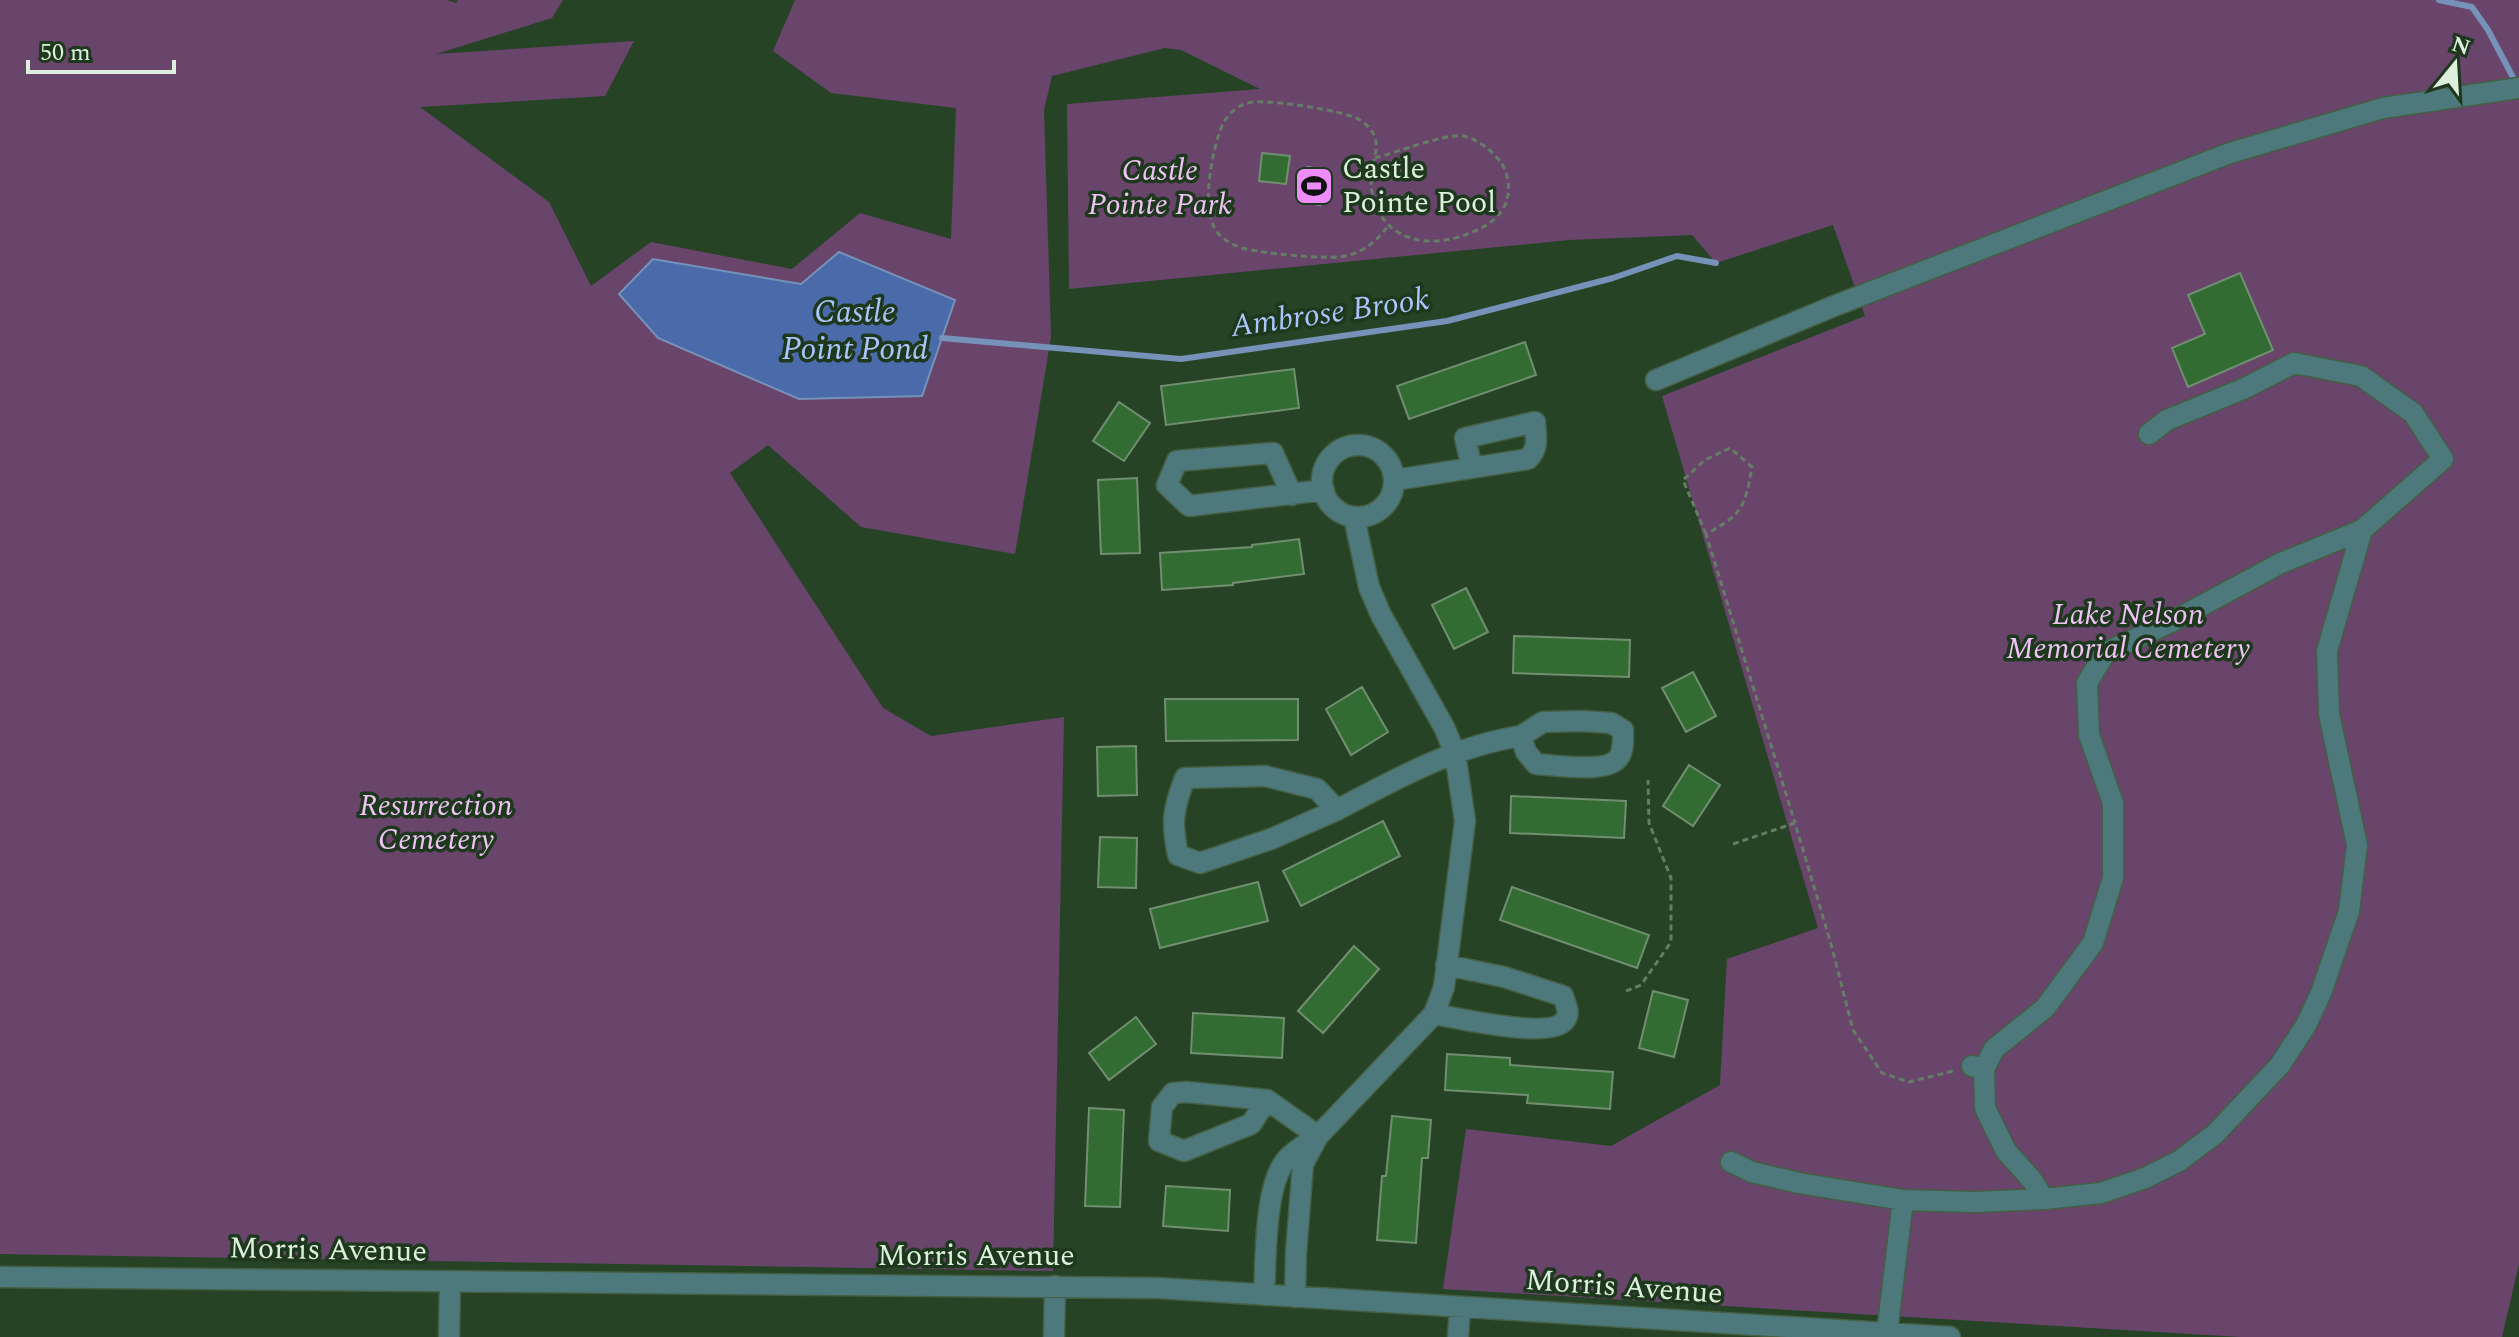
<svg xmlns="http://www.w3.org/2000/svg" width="2519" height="1337" font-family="Spectral,serif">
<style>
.green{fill:#69456c}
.water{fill:#4a6aaa;stroke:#7692b9;stroke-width:2}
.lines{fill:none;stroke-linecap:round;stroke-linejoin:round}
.stream{stroke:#7692b9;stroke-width:6}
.building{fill:#336c32;stroke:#718f70;stroke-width:2}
.minor-casing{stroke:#445f43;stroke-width:23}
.path{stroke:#657d64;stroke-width:3;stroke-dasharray:6 4;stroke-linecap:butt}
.minor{stroke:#4d797d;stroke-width:20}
.labels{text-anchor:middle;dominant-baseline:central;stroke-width:7;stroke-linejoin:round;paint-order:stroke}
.poi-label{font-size:30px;fill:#deefdd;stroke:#1d381c;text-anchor:start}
.park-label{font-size:30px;font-style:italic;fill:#f0c3f5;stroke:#1d381c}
.street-label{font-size:30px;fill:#deefdd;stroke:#1d381c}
.water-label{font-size:32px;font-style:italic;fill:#a9c5fb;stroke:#1d381c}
</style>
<rect width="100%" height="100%" fill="#274326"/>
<path class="green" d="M0,0H447L456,3L458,0H563L552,18L436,54L634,41L605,96L420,107L549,202L591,286L651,242L792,269L860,213L951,239L956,108L831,93L773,51L795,0H2519V1264L2502,1337H2241L1443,1289L1466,1129L1611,1146L1720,1085L1727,959L1818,928L1662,396L1865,316L1833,225L1716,263L1692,235L1569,240L1069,289L1067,104L1260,89L1181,50L1165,48L1052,76L1044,110L1051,337L1015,554L861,527L768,445L730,473L883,708L931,736L1064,717L1053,1271L0,1254Z"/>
<path class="water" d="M1308,167L1325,170L1320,205L1303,202Z
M839,252L955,300L922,396L799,399L658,338L619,294L653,259L801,284Z"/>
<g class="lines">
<path class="stream" d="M2439,0L2472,7L2488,30L2516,83
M942,338L1181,359L1447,321L1613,278L1677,256L1716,263"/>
</g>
<path class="building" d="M1262,153L1290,156L1286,184L1259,181Z
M2240,273L2273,350L2188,387L2172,348L2205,334L2188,295Z
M1525,342L1536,375L1409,419L1397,386Z
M1294,369L1299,408L1166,425L1161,386Z
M1119,402L1150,423L1124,461L1093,441Z
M1137,478L1140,553L1101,554L1098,480Z
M1299,539L1304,574L1233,583V585L1162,590L1160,553L1252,547V545Z
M1466,588L1488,632L1454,649L1432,605Z
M1514,636L1630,640L1629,677L1513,673Z
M1693,672L1716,716L1686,732L1662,688Z
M1362,687L1388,732L1351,755L1326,709Z
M1165,699H1298V740L1166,741Z
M1136,746L1137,795L1098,796L1097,747Z
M1689,765L1720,785L1693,826L1663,806Z
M1511,796L1626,801L1624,838L1510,833Z
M1383,821L1400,856L1301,906L1283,871Z
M1100,837L1137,838L1136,888L1098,887Z
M1258,882L1268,921L1160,948L1150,909Z
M1512,887L1649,935L1637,968L1500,920Z
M1354,946L1379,969L1323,1033L1298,1011Z
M1653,991L1688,1000L1674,1057L1639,1048Z
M1193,1013L1284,1018L1282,1058L1191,1053Z
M1136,1017L1156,1044L1109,1080L1089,1053Z
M1447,1054L1510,1058V1065L1613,1072L1610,1109L1527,1103L1528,1095L1445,1090Z
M1089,1108L1124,1110L1120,1207L1085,1206Z
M1392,1116L1431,1120L1428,1158H1422L1416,1243L1377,1240L1382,1176H1386Z
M1166,1186L1230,1190L1228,1231L1163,1226Z"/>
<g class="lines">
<g class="minor-casing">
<path id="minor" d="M1656,380L1834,306L2230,153L2383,108L2519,88
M1322 481a36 36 0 1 1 72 0a36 36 0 1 1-72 0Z
M1395,480L1528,459C1539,448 1536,437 1535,422L1465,438L1472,468
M1292,495L1273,453L1177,461L1167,485L1189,506L1324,490
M1582,721L1611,723L1623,730C1623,739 1624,749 1619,757C1609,774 1555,765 1536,764L1526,752L1521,736L1543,722Z
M1265,776L1317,789L1337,810L1271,839L1200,863L1178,855C1171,822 1173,809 1185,778Z
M1337,810C1396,779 1454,746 1521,736
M1434,1014C1458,1018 1551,1040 1565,1020C1571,1013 1565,1003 1563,996L1504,977L1446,965
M1972,1066L1984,1069L1985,1108L2006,1151L2032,1180L2044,1199
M1984,1069L1994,1049L2045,1008L2093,943L2113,878V803L2089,735L2087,683L2105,653L2173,621L2281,563L2362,530L2443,459L2413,413L2361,376L2294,363L2243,389L2167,420L2149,434
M1187,1092L1267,1100L1251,1124L1184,1151L1159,1141L1162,1107L1173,1093Z
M1267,1100L1318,1136L1434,1014L1444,987L1465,821L1455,753L1444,727L1381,615L1369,587L1354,517
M1731,1162L1752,1172L1799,1183L1903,1200L1975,1202L2044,1199L2101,1193L2145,1178L2179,1161L2215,1134L2280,1065L2306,1025L2321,993L2349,911L2357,845L2329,714L2327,651L2362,530
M0,1277L1157,1288L1950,1337
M1264,1295C1266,1261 1264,1184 1287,1159C1295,1150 1308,1143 1318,1136L1303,1164L1296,1253L1295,1297
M1887,1333L1903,1200
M449,1337L450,1282
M1054,1337L1055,1286
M1458,1337L1460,1307"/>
</g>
<path class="path" d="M1375,158C1395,153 1446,133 1463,136C1478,139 1494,152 1502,164C1509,176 1511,192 1505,205C1496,223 1479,230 1462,236C1417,251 1373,233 1371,181C1370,162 1384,145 1370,129C1366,124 1361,120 1356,118C1339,110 1264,98 1248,103C1236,106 1227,115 1222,126C1212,150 1200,210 1217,232C1223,240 1233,245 1242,248C1259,253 1328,260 1345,256C1364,252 1377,241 1388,226
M1706,534L1683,480L1705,460L1730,448L1752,467C1745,507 1742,515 1706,534L1795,823
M1733,844L1795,823L1831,944L1853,1030L1882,1073L1909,1082L1953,1071
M1626,991L1641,985L1671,942V878L1649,823L1648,780"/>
<use href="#minor" class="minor"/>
</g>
<defs>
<g id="stadium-square" transform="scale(2)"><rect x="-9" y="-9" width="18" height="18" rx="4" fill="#ee8cf9" stroke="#1d381c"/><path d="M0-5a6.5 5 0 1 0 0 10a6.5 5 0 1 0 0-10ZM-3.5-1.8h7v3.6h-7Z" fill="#111"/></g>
</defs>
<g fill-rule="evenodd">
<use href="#stadium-square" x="1314" y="186"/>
</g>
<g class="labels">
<g class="poi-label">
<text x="1342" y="169">Castle<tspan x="1342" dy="34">Pointe Pool</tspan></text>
</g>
<g class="park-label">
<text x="1160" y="171">Castle<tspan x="1160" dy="34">Pointe Park</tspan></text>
<text x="2128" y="615">Lake Nelson<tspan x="2128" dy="34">Memorial Cemetery</tspan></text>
<text x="436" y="806">Resurrection<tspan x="436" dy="34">Cemetery</tspan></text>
</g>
<g class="street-label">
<text transform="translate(328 1250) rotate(1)">Morris Avenue</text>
<text x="976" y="1256">Morris Avenue</text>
<text transform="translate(1624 1287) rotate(4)">Morris Avenue</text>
</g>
<g class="water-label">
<text x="855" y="312">Castle<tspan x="855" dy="37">Point Pond</tspan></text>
<text transform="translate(1330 313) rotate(-8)">Ambrose Brook</text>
</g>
</g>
<g transform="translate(2455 64) rotate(18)" stroke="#1d381c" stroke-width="6" paint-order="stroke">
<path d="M0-6L14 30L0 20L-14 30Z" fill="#deefdd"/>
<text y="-12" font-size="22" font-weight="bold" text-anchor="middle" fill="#deefdd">N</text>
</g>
<path d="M28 60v12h146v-12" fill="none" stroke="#deefdd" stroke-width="4"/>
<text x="40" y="60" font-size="24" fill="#deefdd" stroke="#1d381c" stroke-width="6" paint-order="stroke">50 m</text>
</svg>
